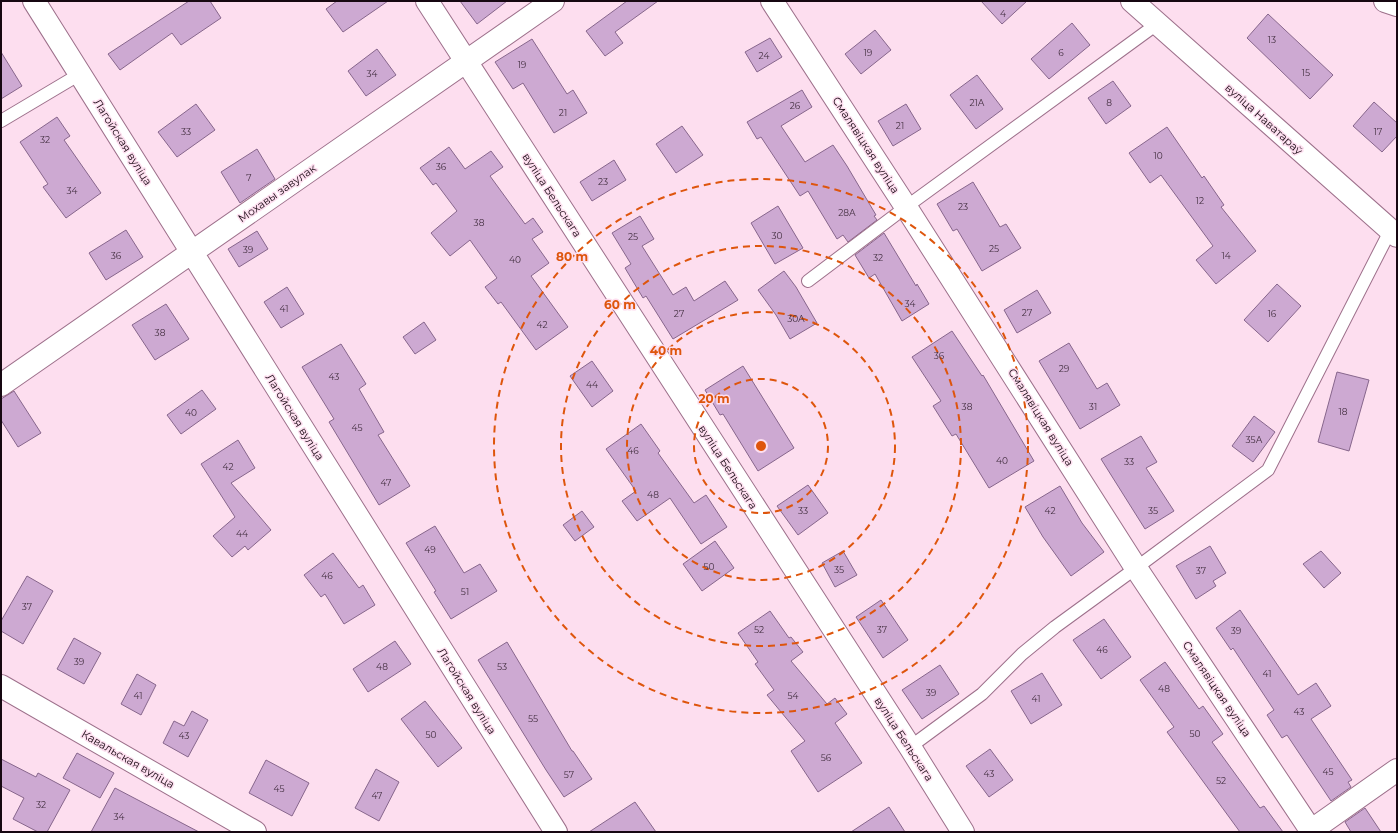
<svg xmlns="http://www.w3.org/2000/svg" width="1398" height="833" font-family="Montserrat,sans-serif">
<style>
.building{fill:#cda9d2;stroke:#87668c}
.lines{fill:none;stroke-linecap:round;stroke-linejoin:round}
.service-casing{stroke:#9d708b;stroke-width:14}
.minor-casing{stroke:#9d708b;stroke-width:24}
.service{stroke:#fff;stroke-width:12}
.minor{stroke:#fff;stroke-width:22}
.ring{fill:none;stroke:#de550c;stroke-width:2;stroke-dasharray:7 5}
.labels{text-anchor:middle;dominant-baseline:central;stroke-width:3;stroke-linejoin:round;paint-order:stroke}
.number-label{font-size:9px;fill:#443041}
.street-label{font-size:11px;fill:#160711;stroke:#fddeef}
.centre{fill:#de550c;stroke:#fddeef;stroke-width:2}
.ring-label{font-size:12px;text-anchor:middle;font-weight:bold;fill:#de550c;stroke:#fddeef;stroke-width:3;stroke-linejoin:round;paint-order:stroke}
</style>
<rect width="100%" height="100%" fill="#fddeef"/>
<path class="building" d="M189,1H210L221,18L181,45L172,33L120,70L108,54Z
M337,1H388L343,32L326,9Z
M460,1H507L477,24Z
M627,1H658L615,32L623,43L605,56L586,31Z
M981,1H1027L1002,24Z
M1268,14L1333,75L1310,99L1247,38Z
M1072,23L1090,45L1049,79L1031,59Z
M875,30L891,50L861,74L845,54Z
M770,38L782,57L757,72L745,52Z
M532,39L567,94L573,90L587,113L554,133L523,83L513,89L495,62Z
M377,49L396,75L366,96L348,71Z
M1,52L22,86L1,99Z
M977,75L1003,109L976,129L950,95Z
M1113,81L1131,106L1106,124L1088,98Z
M802,90L812,107L781,126L805,162L833,145L847,166L876,215L874,216L877,220L848,242L843,235L837,239L808,191L800,196L761,137L757,139L747,122Z
M1374,102L1397,123V136L1382,152L1353,126Z
M196,104L215,130L177,157L158,132Z
M906,104L921,129L893,146L878,121Z
M57,117L70,136L64,140L101,193L66,218L43,187L48,184L20,142Z
M682,126L703,155L676,173L656,144Z
M1167,127L1202,178L1204,176L1224,205L1221,207L1256,251L1216,284L1196,260L1213,246L1161,175L1150,183L1129,153Z
M449,147L465,169L491,151L503,167L490,176L525,224L533,218L543,232L532,239L549,263L531,276L568,327L536,350L501,302L498,304L485,287L497,278L470,240L450,256L431,233L457,211L436,183L433,185L420,168Z
M257,149L275,179L240,203L221,172Z
M614,160L626,180L592,201L580,182Z
M973,182L1000,227L1006,224L1021,248L982,271L957,229L953,231L937,204Z
M778,206L803,248L775,264L751,223Z
M640,216L654,239L642,246L673,295L686,287L694,301L725,281L738,300L673,339L646,296L643,298L625,268L631,264L612,233Z
M126,230L143,257L106,280L89,253Z
M257,231L268,249L239,267L228,249Z
M884,233L916,286L917,284L929,304L902,321L875,274L869,278L855,255Z
M784,271L796,287L817,323L790,339L776,315L758,290Z
M1277,284L1301,306L1268,342L1244,320Z
M287,287L304,314L281,328L264,302Z
M1037,290L1051,313L1017,333L1004,310Z
M166,304L189,339L155,360L132,325Z
M424,322L436,340L415,354L403,337Z
M952,331L982,376L983,375L1034,461L989,488L956,434L952,436L933,406L941,401L912,357Z
M1069,343L1097,389L1107,383L1120,405L1080,429L1039,361Z
M341,344L366,384L359,389L384,432L378,435L410,486L379,505L329,422L334,419L302,367Z
M592,361L613,391L592,407L570,376Z
M743,366L794,448L758,471L723,414L720,415L705,390Z
M1337,372L1369,380L1349,451L1318,442Z
M202,390L216,409L181,434L167,415Z
M14,391L41,433L18,447L1,420V399Z
M1254,416L1275,432L1253,462L1232,446Z
M641,424L660,451L658,453L694,503L706,495L727,527L701,544L670,498L637,521L622,501L636,491L606,449Z
M1141,436L1157,462L1146,468L1174,511L1145,529L1101,459Z
M238,440L255,468L231,483L271,530L248,550L245,546L232,557L213,536L235,517L201,464Z
M808,485L828,513L798,535L777,506Z
M1060,486L1082,523L1104,552L1071,576L1043,537L1025,507Z
M582,511L594,527L575,541L563,525Z
M435,526L464,573L480,564L497,591L451,619L434,592L436,591L406,543Z
M715,541L734,568L702,591L683,564Z
M1210,546L1226,573L1213,581L1216,586L1196,599L1176,566Z
M843,551L857,575L835,587L822,563Z
M1321,551L1341,573L1324,588L1303,564Z
M333,553L359,588L363,585L375,605L344,624L325,594L321,597L304,575Z
M27,576L53,591L23,644L1,631V621Z
M881,600L908,640L883,658L856,617Z
M1240,610L1298,695L1316,683L1331,706L1311,719L1352,780L1348,782L1351,787L1331,801L1287,735L1282,738L1267,715L1274,710L1233,648L1231,650L1216,628Z
M770,611L789,638L791,637L803,652L791,661L827,704L835,698L847,714L835,723L862,763L818,792L791,751L805,741L767,695L774,690L755,664L758,662L738,633Z
M1104,619L1131,657L1101,679L1073,640Z
M74,638L101,653L84,684L57,669Z
M395,641L411,664L368,692L353,669Z
M507,642L572,751H573L592,779L564,797L546,770L478,660Z
M1165,662L1199,709L1203,706L1223,734L1212,742L1260,808L1264,806L1283,832H1240L1167,732L1174,727L1140,680Z
M940,665L959,694L922,719L902,690Z
M1042,673L1062,705L1031,724L1011,691Z
M137,674L156,685L141,715L121,704Z
M425,701L462,748L438,767L401,719Z
M192,711L208,720L188,757L163,743L174,721L184,726Z
M990,749L1013,780L989,797L966,766Z
M77,753L114,773L100,798L63,778Z
M1,759L36,777L38,773L70,790L47,832H38L13,819L24,798L1,786Z
M266,760L309,783L292,816L249,793Z
M376,769L399,782L379,821L355,808Z
M115,788L199,832H91Z
M635,802L656,832H589Z
M889,807L905,832H851Z
M1365,808L1381,832H1351L1345,822Z"/>
<g class="lines">
<g class="service-casing">
<path id="service" d="M1,121L80,74
M808,281L906,207L1157,24
M910,747L982,694L1022,654L1055,627L1136,568L1268,470L1390,231"/>
</g>
<g class="minor-casing">
<path id="minor" d="M34,1L556,832
M427,1L910,747L963,832
M772,1L906,207L1136,568L1312,832
M1132,1L1397,236
M1385,1L1397,5
M1,385L553,1
M1,686L255,832
M1309,832L1397,770"/>
</g>
<use href="#service" class="service"/>
<use href="#minor" class="minor"/>
</g>
<g class="ring">
<circle cx="761" cy="446" r="67"/>
<circle cx="761" cy="446" r="134"/>
<circle cx="761" cy="446" r="200"/>
<circle cx="761" cy="446" r="267"/>
</g>
<g class="labels">
<g class="number-label">
<text x="1003" y="13">4</text>
<text x="1272" y="39">13</text>
<text x="868" y="52">19</text>
<text x="1061" y="52">6</text>
<text x="764" y="55">24</text>
<text x="522" y="64">19</text>
<text x="1306" y="72">15</text>
<text x="372" y="73">34</text>
<text x="977" y="102">21А</text>
<text x="1109" y="102">8</text>
<text x="795" y="105">26</text>
<text x="563" y="112">21</text>
<text x="900" y="125">21</text>
<text x="186" y="131">33</text>
<text x="1378" y="131">17</text>
<text x="45" y="139">32</text>
<text x="1158" y="155">10</text>
<text x="441" y="166">36</text>
<text x="249" y="177">7</text>
<text x="603" y="181">23</text>
<text x="72" y="190">34</text>
<text x="1200" y="200">12</text>
<text x="963" y="206">23</text>
<text x="847" y="212">28А</text>
<text x="479" y="222">38</text>
<text x="777" y="235">30</text>
<text x="633" y="236">25</text>
<text x="994" y="248">25</text>
<text x="248" y="249">39</text>
<text x="116" y="255">36</text>
<text x="1226" y="255">14</text>
<text x="878" y="257">32</text>
<text x="515" y="259">40</text>
<text x="910" y="303">34</text>
<text x="284" y="308">41</text>
<text x="1027" y="312">27</text>
<text x="679" y="313">27</text>
<text x="1272" y="313">16</text>
<text x="796" y="318">30А</text>
<text x="542" y="324">42</text>
<text x="160" y="332">38</text>
<text x="939" y="355">36</text>
<text x="1064" y="368">29</text>
<text x="334" y="376">43</text>
<text x="592" y="384">44</text>
<text x="967" y="406">38</text>
<text x="1093" y="406">31</text>
<text x="1343" y="411">18</text>
<text x="191" y="412">40</text>
<text x="357" y="427">45</text>
<text x="1254" y="439">35А</text>
<text x="633" y="450">46</text>
<text x="1002" y="460">40</text>
<text x="1129" y="461">33</text>
<text x="228" y="466">42</text>
<text x="386" y="482">47</text>
<text x="653" y="494">48</text>
<text x="803" y="510">33</text>
<text x="1050" y="510">42</text>
<text x="1153" y="510">35</text>
<text x="242" y="533">44</text>
<text x="430" y="549">49</text>
<text x="709" y="566">50</text>
<text x="839" y="569">35</text>
<text x="1201" y="570">37</text>
<text x="327" y="575">46</text>
<text x="465" y="591">51</text>
<text x="27" y="606">37</text>
<text x="759" y="629">52</text>
<text x="882" y="629">37</text>
<text x="1236" y="630">39</text>
<text x="1102" y="649">46</text>
<text x="79" y="661">39</text>
<text x="382" y="666">48</text>
<text x="502" y="666">53</text>
<text x="1267" y="673">41</text>
<text x="1164" y="688">48</text>
<text x="931" y="692">39</text>
<text x="138" y="695">41</text>
<text x="793" y="695">54</text>
<text x="1036" y="698">41</text>
<text x="1299" y="711">43</text>
<text x="533" y="718">55</text>
<text x="1195" y="733">50</text>
<text x="431" y="734">50</text>
<text x="184" y="735">43</text>
<text x="826" y="757">56</text>
<text x="1328" y="771">45</text>
<text x="989" y="773">43</text>
<text x="569" y="774">57</text>
<text x="1221" y="780">52</text>
<text x="279" y="788">45</text>
<text x="377" y="795">47</text>
<text x="41" y="804">32</text>
<text x="119" y="816">34</text>
</g>
<g class="street-label">
<text transform="translate(1264 119) rotate(42)">вуліца Наватараў</text>
<text transform="translate(123 142) rotate(58)">Лагойская вуліца</text>
<text transform="translate(866 145) rotate(57)">Смалявіцкая вуліца</text>
<text transform="translate(277 193) rotate(-35)">Мохавы завулак</text>
<text transform="translate(552 195) rotate(57)">вуліца Бельскага</text>
<text transform="translate(295 417) rotate(58)">Лагойская вуліца</text>
<text transform="translate(1041 417) rotate(58)">Смалявіцкая вуліца</text>
<text transform="translate(728 467) rotate(57)">вуліца Бельскага</text>
<text transform="translate(1217 689) rotate(56)">Смалявіцкая вуліца</text>
<text transform="translate(467 691) rotate(58)">Лагойская вуліца</text>
<text transform="translate(904 739) rotate(57)">вуліца Бельскага</text>
<text transform="translate(128 759) rotate(30)">Кавальская вуліца</text>
</g>
</g>
<circle cx="761" cy="446" r="6" class="centre"/>
<g class="ring-label">
<text x="572" y="261">80 m</text>
<text x="620" y="309">60 m</text>
<text x="666" y="355">40 m</text>
<text x="714" y="403">20 m</text>
</g>
<rect width="1398" height="833" fill="none" stroke="#160711" stroke-width="4"/>
</svg>
